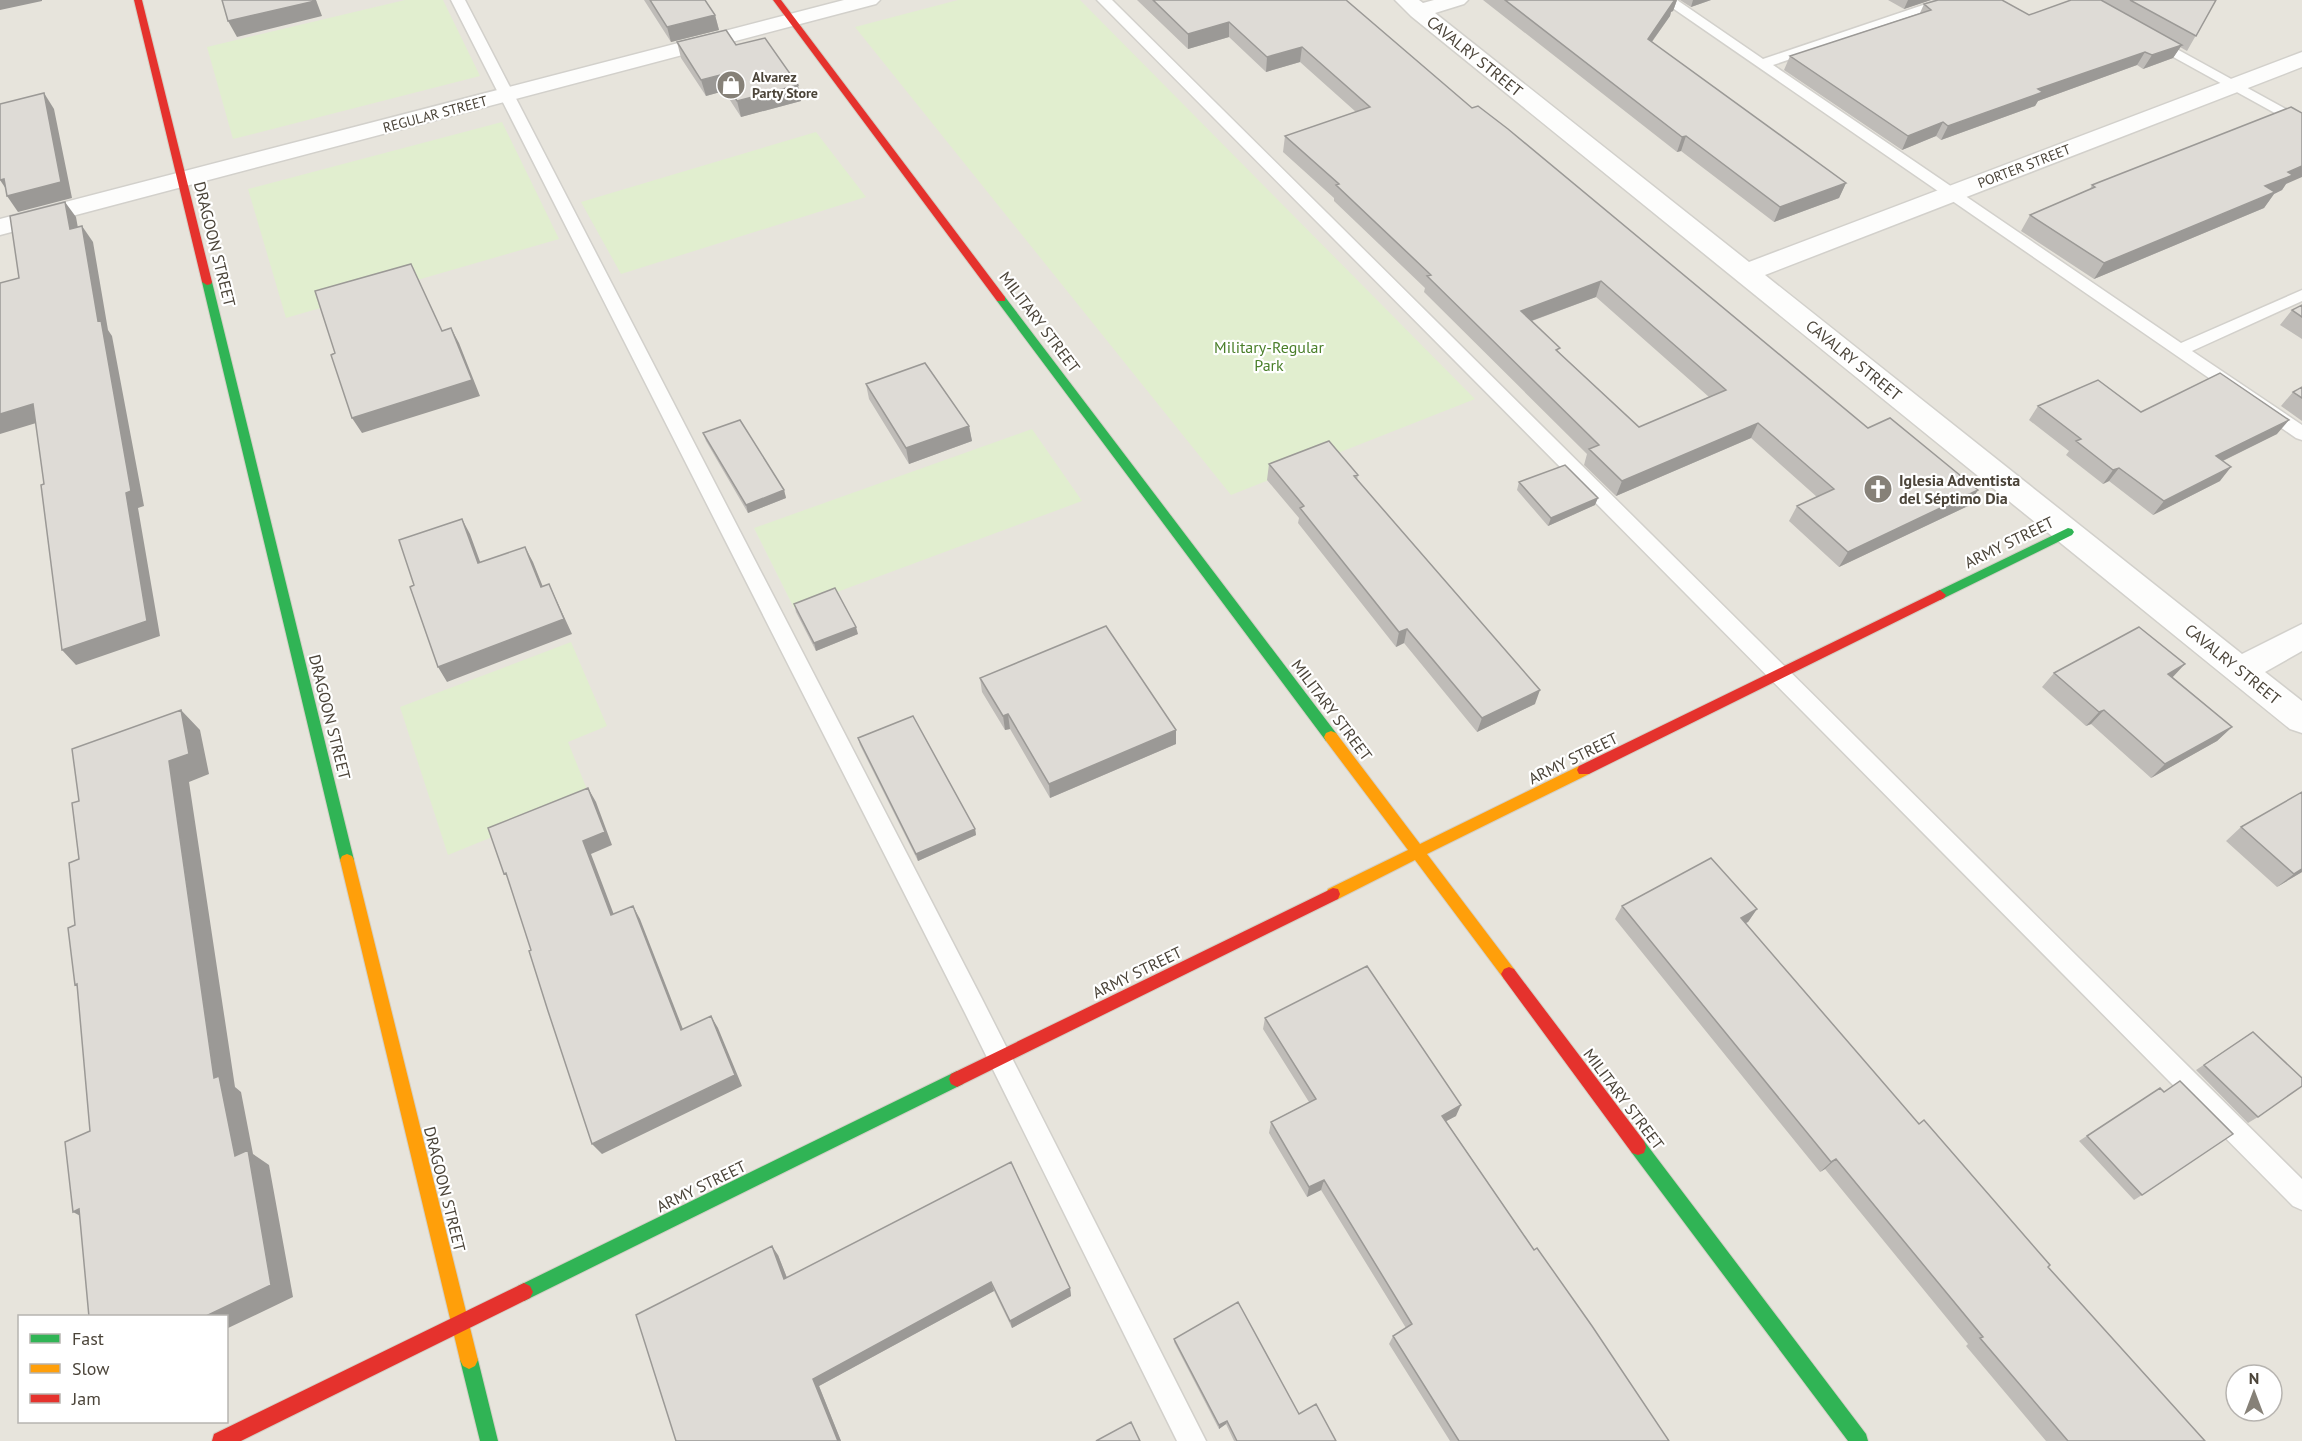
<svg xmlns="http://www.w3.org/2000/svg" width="2302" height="1441" font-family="'PT Sans',sans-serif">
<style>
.residential{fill:#e7e4dc;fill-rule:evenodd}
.green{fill:#e1eecf}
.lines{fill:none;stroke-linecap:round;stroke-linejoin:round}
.lane-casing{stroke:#d2d0cb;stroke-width:3}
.street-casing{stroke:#d2d0cb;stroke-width:3}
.fast-casing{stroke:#d3cfc5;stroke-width:2}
.slow-casing{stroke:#d3cfc5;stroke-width:2}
.jam-casing{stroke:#d3cfc5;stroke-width:2}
.lane{fill:#fdfdfc;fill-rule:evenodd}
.street{fill:#fdfdfc;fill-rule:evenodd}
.fast{fill:#30b455;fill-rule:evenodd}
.slow{fill:#ff9f0a;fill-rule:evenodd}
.jam{fill:#e5322d;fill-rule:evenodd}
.wall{fill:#bfbcb8;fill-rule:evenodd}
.shaded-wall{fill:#9b9996}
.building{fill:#dedbd6;stroke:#9b9996;stroke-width:1.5;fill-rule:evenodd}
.labels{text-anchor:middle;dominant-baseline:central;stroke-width:4.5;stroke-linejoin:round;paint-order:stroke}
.far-poi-label{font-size:14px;font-weight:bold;fill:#4b4439;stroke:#fff;text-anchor:start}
.far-street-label{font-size:14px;fill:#4b4439;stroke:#fff}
.street-label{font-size:16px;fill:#4b4439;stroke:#fff}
.park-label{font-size:16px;fill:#4a7f2a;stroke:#fff}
.poi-label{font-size:16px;font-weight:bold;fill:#4b4439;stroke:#fff;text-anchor:start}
</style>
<rect width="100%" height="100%" fill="#f4f2ee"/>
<path class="residential" d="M0,0H2302V1441H0ZM20,1316H226V1422H20ZM2236,1375H2272V1411H2236Z"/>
<path class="green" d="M405,0H443L480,76L233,139L207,47Z
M958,0H1080L1475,399L1231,495L855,27Z
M502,122L559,239L286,318L248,189Z
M816,132L866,197L621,274L581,202Z
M1032,429L1082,501L794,608L754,528Z
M571,642L607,726L568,742L590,797L448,855L400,707Z"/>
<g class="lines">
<g class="lane-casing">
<path id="lane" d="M451,0H465L981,997L1206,1441H1177L965,1013Z
M1097,0H1112L2302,1179V1210L2293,1206Z
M1661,0H1677L1763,59L1938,0H1958L1956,3L1773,65L2181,343L2302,290V301L2192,351L2302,425V440L2296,438Z
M2153,36L2302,118V128L2148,43L2146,40Z"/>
</g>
<g class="street-casing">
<path id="street" d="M844,0H880L876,4L0,235V219Z
M1395,0H1419L1423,3L1434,0H1468L1464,4L1435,13L1749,262L2302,52V67L1765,275L2242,654L2302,624V651L2265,672L2302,701V733L2290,729L1411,16Z"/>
</g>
<g class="fast-casing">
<path id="fast" d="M207,279L212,282L354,860L352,864L347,866L342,864L340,860L202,282Z
M1001,296L1005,297L1336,733L1338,737L1336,741H1326L997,301V297Z
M2068,528L2072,529L2074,532L2072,535L1944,598L1940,600L1934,595L1936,592Z
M957,1071L963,1074L965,1079L963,1084L530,1298L524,1301L518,1298L515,1292L518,1286Z
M1638,1139L1644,1141L1866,1434L1868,1441H1848L1632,1153L1630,1147L1632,1141Z
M469,1351L475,1354L478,1360L498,1441H480L460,1360L463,1354Z"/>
</g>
<g class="slow-casing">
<path id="slow" d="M1331,731L1336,733L1420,844L1579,766H1589L1591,770L1589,774L1427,854L1514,969L1517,974L1514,979L1509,981L1504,979L1415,860L1338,899L1333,900L1328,899L1326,894L1328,889L1408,850L1326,741L1324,737L1326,733Z
M347,854L352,856L354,860L478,1360L475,1366L469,1369L463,1366L460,1360L340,860L342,856Z"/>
</g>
<g class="jam-casing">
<path id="jam" d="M134,0H142L212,282L211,284L207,285L202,282Z
M773,0H781L1005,297V301H997Z
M1940,590L1946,595L1944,598L1589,774H1579L1577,770L1579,766Z
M1333,888L1338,889L1340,894L1338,899L963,1084L957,1087L951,1084L949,1079L951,1074Z
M1509,967L1514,969L1644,1141L1646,1147L1644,1153L1638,1155L1632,1153L1504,979L1501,974L1504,969Z
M524,1283L530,1286L533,1292L530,1298L241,1441H212L214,1434Z"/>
</g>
<use href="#lane" class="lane"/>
<use href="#street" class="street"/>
<use href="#fast" class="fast"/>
<use href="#slow" class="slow"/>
<use href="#jam" class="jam"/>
</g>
<path class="wall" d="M644,0H705L715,15L719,30L671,42Z
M1137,0H1346L1472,108L1868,428L1968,506L1839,567L1789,521L1797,506L1817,497L1751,438L1616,496L1584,465L1587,454L1424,292L1425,288L1334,201V198L1283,152L1285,136L1356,112L1300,62L1266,72L1229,37L1188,49ZM1596,297L1709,397L1639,427L1559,352L1532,321Z
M1483,0H1677L1673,11L1671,12L1670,16L1652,42L1846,183L1839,198L1774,222L1681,151L1677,152Z
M1680,0H1711L1691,7Z
M1888,0H1931L1904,9Z
M2071,0H2216L2187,51L2180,47L2173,58L2143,69L2137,65L2038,101L2035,106L1941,140L1936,136L1902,150L1784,70L1790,56L1920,13L1924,4L2029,15Z
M677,42L736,45L801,101L741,117L724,91L706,96L681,58Z
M2286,184L2282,190L2274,194L2264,208L2094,279L2021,231L2030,215L2090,189L2092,185Z
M2302,305V339L2280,325L2292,310Z
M866,384L969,426L972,441L909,464L869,399Z
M2302,387V421L2281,406L2293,392Z
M2038,406L2141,412L2277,434L2223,461L2220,481L2153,515L2109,481L2103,484L2066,455L2069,451L2029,420Z
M703,433L784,490L786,498L748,513L706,441Z
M1269,464L1358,475L1357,480L1535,704L1477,732L1404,643L1396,647L1298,523L1299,518L1267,480Z
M1519,482L1595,505L1548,526L1517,490Z
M794,604L858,634L816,651L796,612Z
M2054,673L2173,677L2232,727L2217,741L2151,778L2091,724L2086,726L2042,687Z
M980,678L1176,744L1050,798L1010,729L1005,730L982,692Z
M858,738L975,829L976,835L918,861L860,745Z
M2241,827L2302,872L2277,887L2226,841Z
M1622,906L1757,909L1748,922L1745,923L1919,1124L2205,1441H2046L1966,1346L1968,1344L1825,1169L1820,1172L1615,919Z
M1265,1018L1456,1116L1446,1121L1534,1250L1669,1441H1450L1389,1344L1393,1336L1406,1328L1321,1190L1307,1197L1269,1133L1271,1122L1309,1102L1263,1029Z
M2253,1032L2258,1117L2248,1123L2196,1070Z
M2160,1088L2164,1092L2142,1195L2134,1200L2079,1141Z
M778,1255L787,1278L1070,1288L1071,1296L1012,1328L994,1291L819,1386L841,1441H676Z
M1174,1339L1299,1414L1336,1441H1234L1226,1424L1219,1429L1174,1342Z"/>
<path class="shaded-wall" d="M0,0H42V1L0,10Z
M314,0H316L322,16L237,37L228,21Z
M1672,0H1677L1673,11L1671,12L1670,16L1643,54L1648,39Z
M1693,0H1711L1691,7Z
M1908,0H1931L1904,9Z
M715,15L719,30L671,42L667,27Z
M1229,22V37L1188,49V34Z
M2182,45L2173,58L2143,69L2152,55Z
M1302,47L1300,62L1266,72L1267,57Z
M2145,52L2137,65L2038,101L2035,106L1941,140L1948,126L2038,89Z
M720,75L724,91L706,96L701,80Z
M798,85L801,101L741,117L737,101Z
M44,93L54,109L72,198L18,212L7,196L10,195L0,180Z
M1943,122L1936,136L1902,150L1908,136Z
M1686,136L1681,151L1677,152L1682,137Z
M2302,166V177L2286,184L2282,190L2274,194L2264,208L2094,279L2104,263L2265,186L2288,172Z
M1846,183L1839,198L1774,222L1780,207Z
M65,202L76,217L81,245L70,229Z
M82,226L93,242L108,330L112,336L144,506L138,508L160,636L76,665L62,650L126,493Z
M1601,281L1596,297L1517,326L1521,311Z
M451,328L459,343L480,396L362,433L352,418Z
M33,404L46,420L0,434V414Z
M2289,420L2277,434L2204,470L2216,456Z
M1758,423L1751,438L1616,496L1622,481Z
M969,426L972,441L909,464L906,448Z
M2231,467L2220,481L2153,515L2164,501Z
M2119,468L2109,481L2103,484L2113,470Z
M784,490L786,498L748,513L746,505Z
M1978,490L1968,506L1839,567L1848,552Z
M1598,498L1595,505L1548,526L1551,518Z
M462,519L470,534L486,578L478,563Z
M525,547L533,562L549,602L541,587Z
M549,584L572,634L447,682L438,667Z
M856,627L858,634L816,651L814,643Z
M1407,629L1404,643L1396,647L1399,632Z
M2185,664L2171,679L2168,674Z
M1540,690L1535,704L1477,732L1482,718Z
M181,710L200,730L209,774L189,782L235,1087L241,1092L253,1154L269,1165L293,1297L226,1329V1317H204L235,1156L214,1078L169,761Z
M2104,710L2091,724L2086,726L2099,712Z
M1008,714L1010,729L1005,730L1003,716Z
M2232,727L2217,741L2151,778L2165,764Z
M1176,730V744L1050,798L1049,784Z
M588,788L596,802L612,845L591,854L619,928L611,915L583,841Z
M975,829L976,835L918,861L916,854Z
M2302,869V872L2277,887L2294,874Z
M633,906L640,919L688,1042L681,1030Z
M1757,909L1748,922L1732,930L1741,918Z
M711,1016L718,1028L742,1086L602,1154L592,1144Z
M1461,1105L1456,1116L1437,1126L1442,1116Z
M1836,1159L1825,1169L1820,1172L1831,1162Z
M1324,1180L1321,1190L1307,1197L1309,1187Z
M79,1209L99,1226L73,1212Z
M772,1246L778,1255L791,1288L784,1279Z
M991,1282L994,1291L819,1386L841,1441H838L813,1379Z
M1070,1288L1071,1296L1012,1328L1010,1321Z
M1227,1421L1226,1424L1219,1429V1425Z"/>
<path class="building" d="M222,0H314L315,1L228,21Z
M650,0H705L715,15L667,27Z
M1153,0H1346L1472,108L1478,106L1508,129L1868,428L1890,418L1978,490L1848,552L1797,506L1834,489L1758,423L1622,481L1589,449L1599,445L1427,276L1431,275L1336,185L1339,184L1285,136L1370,107L1302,47L1267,57L1229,22L1188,34ZM1601,281L1726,390L1639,427L1556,350L1560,348L1521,311Z
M1505,0H1673L1674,1L1648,39L1846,183L1780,207L1686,136L1682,137Z
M1938,0H2002L2029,15L2071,0H2101L2182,45L2152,55L2145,52L2038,89L2043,92L1948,126L1943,122L1908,136L1790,56L1931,10L1924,4Z
M2130,0H2216L2196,36Z
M726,30L736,45L765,38L798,85L737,101L720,75L701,80L677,42Z
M44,93L61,182L7,196L4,179L0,180V104Z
M2291,107L2302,113V166L2288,172L2293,175L2265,186L2275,192L2104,263L2030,215L2095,187L2092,185Z
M65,202L70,229L82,226L98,321L101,320L131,491L126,493L147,621L62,650L41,485L44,484L33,404L0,414V283L19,278L10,216Z
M411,264L442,331L451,328L472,380L352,418L331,355L335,353L315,291Z
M2302,305V317L2292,310Z
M925,363L969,426L906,448L866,384Z
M2220,373L2289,420L2216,456L2231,467L2164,501L2119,468L2113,470L2076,441L2081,439L2038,406L2098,380L2141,412Z
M2302,387V398L2293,392Z
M740,420L784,490L746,505L703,433Z
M1329,441L1358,475L1354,476L1540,690L1482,718L1407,629L1399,632L1300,508L1304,506L1269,464Z
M1565,465L1598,498L1551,518L1519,482Z
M462,519L478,563L525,547L541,587L549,584L564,619L438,667L410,587L414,585L399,540Z
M835,588L856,627L814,643L794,604Z
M1106,626L1176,730L1049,784L1008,714L1003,716L980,678Z
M2139,627L2185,664L2168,674L2232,727L2165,764L2104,710L2099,712L2054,673Z
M181,710L189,754L169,761L214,1078L219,1076L235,1156L248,1150L271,1285L204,1317H89L79,1209L73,1212L65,1142L90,1131L77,984L75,985L68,928L75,925L69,863L79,859L72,803L79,801L72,749Z
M913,716L975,829L916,854L858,738Z
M588,788L605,832L583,841L611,915L633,906L681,1030L711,1016L735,1075L592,1144L548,1011L529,951L531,950L506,873L504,874L488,828Z
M2302,792V869L2294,874L2241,827Z
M1711,858L1757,909L1741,918L1919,1124L1924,1120L2050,1265L2048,1267L2205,1441H2068L1980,1338L1983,1337L1836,1159L1831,1162L1622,906Z
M1367,966L1461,1105L1442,1116L1534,1250L1537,1248L1592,1326L1669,1441H1459L1393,1336L1412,1324L1324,1180L1309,1187L1271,1122L1316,1099L1265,1018Z
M2253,1032L2302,1078V1086L2258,1117L2204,1065Z
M2180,1081L2233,1134L2142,1195L2087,1136L2160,1088L2164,1092Z
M1011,1162L1070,1288L1010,1321L991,1282L813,1379L838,1441H676L636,1315L772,1246L784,1279Z
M1238,1302L1299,1414L1316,1404L1336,1441H1237L1227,1421L1219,1425L1174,1339Z
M1131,1422L1140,1441H1096Z"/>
<defs>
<g id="shop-disc" transform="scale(1.5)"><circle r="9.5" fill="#868178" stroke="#fff"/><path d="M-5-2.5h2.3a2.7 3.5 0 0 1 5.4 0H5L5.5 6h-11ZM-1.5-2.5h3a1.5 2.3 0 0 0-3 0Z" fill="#fff"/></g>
<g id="church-disc" transform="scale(1.5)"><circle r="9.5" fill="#868178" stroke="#fff"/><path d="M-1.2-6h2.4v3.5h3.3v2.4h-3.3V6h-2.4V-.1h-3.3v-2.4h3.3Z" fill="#fff"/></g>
</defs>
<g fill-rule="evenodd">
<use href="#shop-disc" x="731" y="85"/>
<use href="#church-disc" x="1878" y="489"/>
</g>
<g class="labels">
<g class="far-poi-label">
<text x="752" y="77">Alvarez<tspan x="752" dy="16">Party Store</tspan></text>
</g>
<g class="far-street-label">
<text transform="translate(435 114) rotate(-15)">REGULAR STREET</text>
<text transform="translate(2024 166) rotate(-21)">PORTER STREET</text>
</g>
<g class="street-label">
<text transform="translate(1475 56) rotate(39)">CAVALRY STREET</text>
<text transform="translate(215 244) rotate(76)">DRAGOON STREET</text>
<text transform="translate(1040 322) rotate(53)">MILITARY STREET</text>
<text transform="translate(1854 360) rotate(39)">CAVALRY STREET</text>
<text transform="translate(2009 542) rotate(-26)">ARMY STREET</text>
<text transform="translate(2233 664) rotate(39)">CAVALRY STREET</text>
<text transform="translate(1332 710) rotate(53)">MILITARY STREET</text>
<text transform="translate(330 717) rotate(76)">DRAGOON STREET</text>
<text transform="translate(1573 758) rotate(-26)">ARMY STREET</text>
<text transform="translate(1137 972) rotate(-26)">ARMY STREET</text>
<text transform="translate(1624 1099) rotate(53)">MILITARY STREET</text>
<text transform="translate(701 1186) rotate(-26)">ARMY STREET</text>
<text transform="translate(445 1189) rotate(76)">DRAGOON STREET</text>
</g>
<g class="park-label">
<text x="1269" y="347">Military-Regular<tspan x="1269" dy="18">Park</tspan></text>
</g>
<g class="poi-label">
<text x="1899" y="480">Iglesia Adventista<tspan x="1899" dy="18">del Séptimo Dia</tspan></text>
</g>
</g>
<rect x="18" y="1315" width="210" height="108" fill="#ffffff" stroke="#b7b4b0" stroke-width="1.5"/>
<rect x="30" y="1334" width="30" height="9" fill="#30b455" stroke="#b7b4b0" stroke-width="1.5"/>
<text x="72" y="1345" font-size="18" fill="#4b4439">Fast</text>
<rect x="30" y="1364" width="30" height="9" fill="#ff9f0a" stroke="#b7b4b0" stroke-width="1.5"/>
<text x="72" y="1375" font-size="18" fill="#4b4439">Slow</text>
<rect x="30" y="1394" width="30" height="9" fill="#e5322d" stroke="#b7b4b0" stroke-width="1.5"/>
<text x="72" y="1405" font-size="18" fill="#4b4439">Jam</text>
<g transform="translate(2254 1393)"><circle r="28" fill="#ffffff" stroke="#b7b4b0" stroke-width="1.5"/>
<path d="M0-4.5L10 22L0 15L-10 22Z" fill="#868178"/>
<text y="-9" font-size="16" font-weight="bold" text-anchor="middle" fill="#4b4439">N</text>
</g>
</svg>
